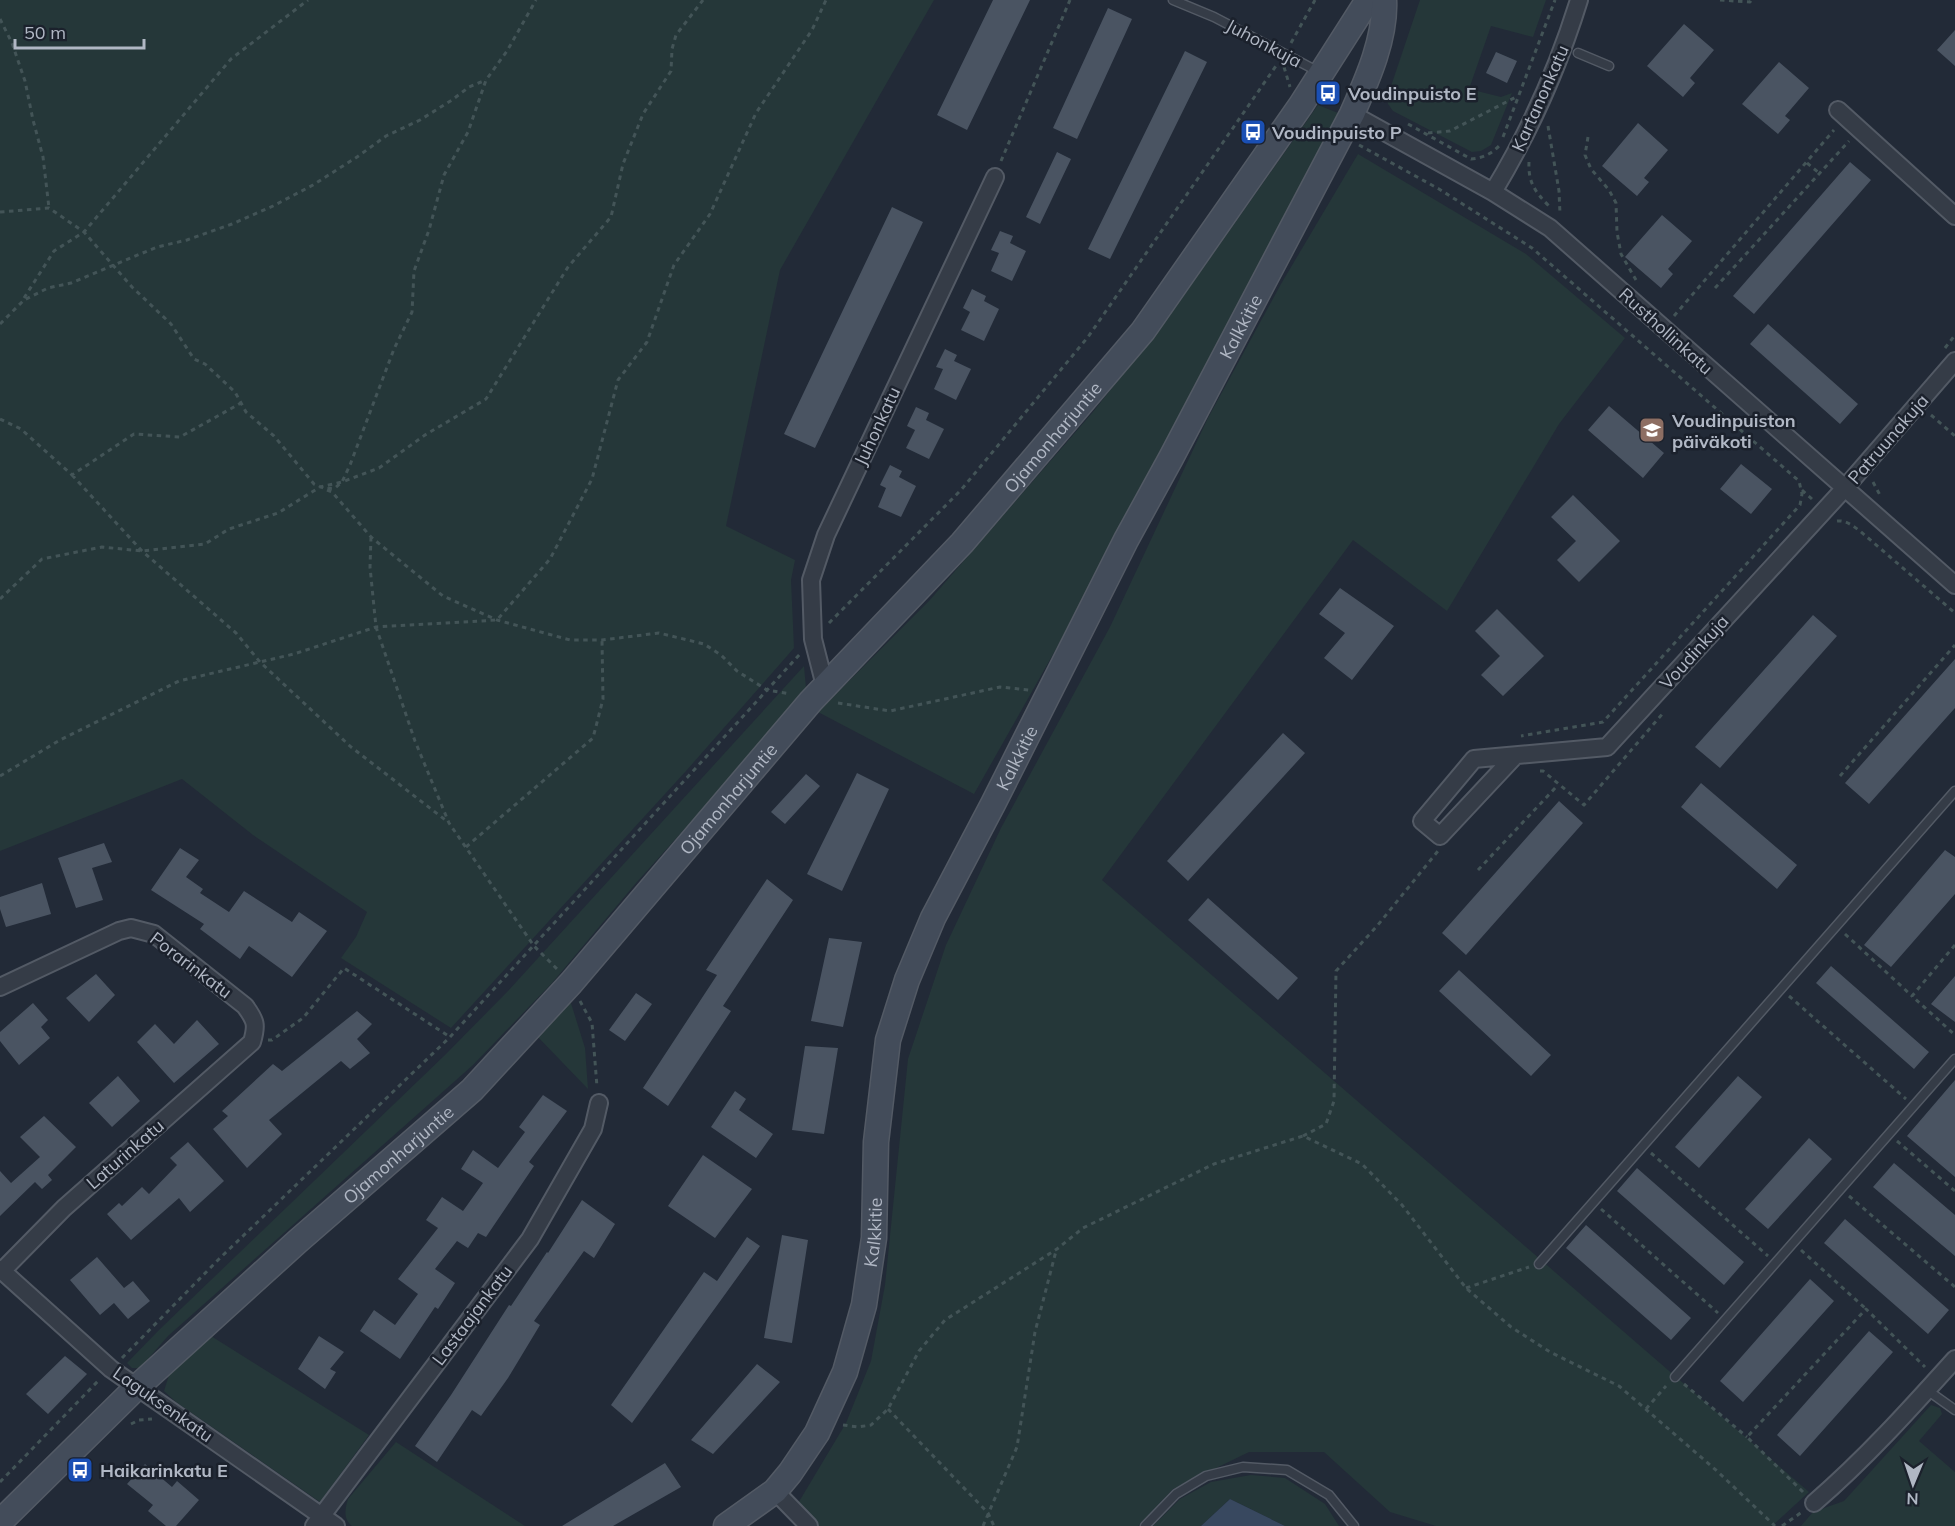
<svg xmlns="http://www.w3.org/2000/svg" width="1955" height="1526" font-family="Mulish,sans-serif">
<style>
.green{fill:#253739}
.water{fill:#38485f}
.building{fill:#4a5462}
.lines{fill:none;stroke-linecap:round;stroke-linejoin:round}
.lane-casing{stroke:#535a65;stroke-width:11}
.street-casing{stroke:#535a65;stroke-width:20}
.secondary-casing{stroke:#535a65;stroke-width:27}
.path{stroke:#435457;stroke-width:3;stroke-dasharray:4.5 4.5;stroke-linecap:butt}
.lane{stroke:#353c47;stroke-width:8}
.street{stroke:#353c47;stroke-width:16}
.secondary{stroke:#434c5a;stroke-width:24}
.labels{text-anchor:middle;dominant-baseline:central;stroke-width:5;stroke-linejoin:round;paint-order:stroke}
.street-label{font-size:18px;fill:#b0b7c4;stroke:#1b212c}
.poi-label{font-size:18px;font-weight:bold;fill:#b0b7c4;stroke:#1b212c;text-anchor:start}
</style>
<rect width="100%" height="100%" fill="#222a37"/>
<path class="green" d="M0,0H934L780,270L726,526L795,560L791,580L794,648L686,771L451,1028L341,958L356,937L367,912L253,835L182,779L0,851Z
M1420,0H1546L1533,37L1491,26L1469,89L1501,97L1512,93L1491,145L1481,151L1472,152L1393,111L1388,104V95Z
M1318,105L1338,113L1295,203L1082,603L974,794L818,712L929,601L1093,412L1175,308Z
M1358,154L1526,254L1625,338L1559,424L1447,611L1353,540L1102,880L1809,1492L1772,1526H1436L1390,1512L1324,1452H1249L1173,1489L1138,1526H815L797,1505L846,1423L871,1361L885,1285L908,1059L946,945L1001,828L1110,627L1208,418L1281,284Z
M804,666L806,688L796,705L636,883L552,983L473,1065L168,1336L140,1368H132L127,1363L159,1330L445,1055L508,991Z
M570,1000L585,1048L588,1089L536,1035Z
M211,1336L369,1435L320,1502L176,1402L164,1391L169,1375Z
M1931,1405L1940,1408L1942,1414L1919,1441L1955,1472V1526H1801L1813,1512L1844,1501Z
M396,1442L522,1524L525,1526H352C343,1519 345,1509 348,1499Z
M1251,1475L1285,1478L1325,1504L1339,1526H1285L1230,1499L1201,1526H1153L1180,1499L1211,1482Z"/>
<path class="water" d="M1230,1499L1285,1526H1201Z"/>
<path class="building" d="M993,0H1030L967,130L937,115Z
M1108,8L1132,19L1077,139L1053,128Z
M1684,24L1714,50L1690,78L1695,83L1683,97L1647,66Z
M1955,30V66L1937,50Z
M1185,51L1207,62L1110,259L1088,249Z
M1496,52L1517,61L1507,83L1486,73Z
M1779,62L1809,88L1785,116L1790,120L1778,134L1742,104Z
M1638,123L1668,150L1644,178L1649,182L1637,196L1602,166Z
M1057,152L1071,159L1040,224L1026,217Z
M1850,162L1871,180L1754,314L1733,296Z
M892,207L923,222L815,448L784,434Z
M1662,215L1692,241L1668,269L1673,274L1661,288L1625,257Z
M1000,231L1013,236L1010,243L1026,251L1012,281L991,271L999,253L991,250Z
M972,289L986,296L984,301L999,309L984,341L961,330L970,312L963,308Z
M1768,324L1858,404L1840,424L1750,344Z
M945,349L957,355L954,361L971,369L956,400L934,389L943,369L936,367Z
M1609,406L1664,453L1643,478L1588,430Z
M916,407L929,413L926,420L944,429L929,459L906,448L915,430L907,426Z
M1741,464L1772,489L1751,514L1720,489Z
M890,465L902,471L899,477L916,486L901,517L878,507L886,488L880,485Z
M1573,495L1620,541L1579,582L1557,560L1576,541L1551,517Z
M1340,588L1394,626L1352,680L1324,658L1345,633L1319,614Z
M1497,609L1544,656L1503,696L1481,675L1500,656L1475,631Z
M1813,615L1837,636L1720,768L1695,747Z
M1955,659V708L1869,804L1845,783Z
M1283,733L1305,753L1188,881L1167,861Z
M857,773L889,789L842,891L807,874Z
M806,774L820,786L785,824L771,812Z
M1701,783L1797,865L1777,889L1681,807Z
M1559,801L1583,823L1466,955L1442,933Z
M104,843L112,862L92,868L103,900L76,908L58,858Z
M180,848L199,860L186,877L203,889L200,893L229,912L244,891L292,922L299,912L327,931L292,977L249,946L240,959L200,929L204,924L151,890Z
M1945,850L1955,857V894L1891,967L1864,945Z
M767,879L793,900L723,1006L731,1011L668,1106L643,1088L717,975L706,970Z
M42,883L51,914L6,927L0,909V897Z
M1208,898L1298,978L1278,1000L1188,920Z
M829,938L862,942L843,1027L811,1021Z
M1831,966L1929,1052L1914,1069L1816,983Z
M1459,970L1551,1055L1531,1076L1439,991Z
M96,974L115,995L89,1022L66,998Z
M1955,976V1022L1931,1004Z
M636,993L652,1004L625,1041L609,1030Z
M33,1003L48,1020L41,1027L50,1038L19,1065L0,1041V1032Z
M357,1011L372,1024L357,1039L370,1053L350,1069L341,1061L269,1120L282,1134L247,1168L213,1129L228,1116L222,1111L273,1064L282,1071Z
M197,1020L219,1044L174,1083L137,1042L155,1024L174,1044Z
M805,1046L838,1048L824,1134L792,1130Z
M118,1076L140,1101L112,1127L89,1103Z
M1738,1076L1762,1097L1699,1168L1675,1147Z
M1955,1080V1177L1907,1136Z
M735,1091L746,1099L739,1110L773,1134L756,1158L711,1127Z
M543,1095L567,1111L529,1162L534,1166L486,1237L478,1233L468,1248L457,1241L435,1269L455,1283L438,1309L435,1307L400,1359L360,1331L374,1310L395,1325L418,1294L398,1279L438,1228L426,1220L442,1197L463,1211L483,1183L461,1169L473,1150L498,1168L525,1132L519,1127Z
M44,1116L76,1147L48,1175L52,1180L42,1189L35,1182L0,1216V1171L11,1183L40,1157L20,1137Z
M1809,1138L1832,1159L1768,1229L1745,1209Z
M188,1142L224,1181L190,1212L179,1198L131,1240L107,1214L119,1203L122,1206L142,1187L149,1194L177,1165L170,1158Z
M703,1155L752,1189L715,1238L668,1206Z
M1894,1163L1955,1215V1256L1873,1187Z
M1637,1168L1744,1262L1724,1285L1617,1191Z
M582,1200L615,1224L594,1258L584,1251L534,1321L540,1325L508,1378L481,1416L472,1410L437,1462L415,1446L451,1395L509,1305L511,1306L547,1252L548,1253Z
M1845,1219L1949,1310L1928,1334L1824,1243Z
M1586,1225L1691,1318L1671,1340L1566,1248Z
M782,1235L808,1240L792,1343L764,1338Z
M747,1237L760,1246L632,1423L611,1405L704,1272L717,1281Z
M97,1257L124,1288L133,1281L150,1301L128,1319L114,1303L100,1315L70,1280Z
M1810,1279L1834,1301L1743,1402L1720,1381Z
M1869,1331L1893,1352L1800,1456L1777,1435Z
M319,1336L344,1352L330,1369L336,1372L325,1389L298,1369Z
M65,1356L87,1374L48,1414L26,1394Z
M757,1364L780,1382L713,1454L691,1440Z
M665,1463L681,1487L613,1526H562Z
M145,1464L172,1487L177,1481L199,1500L176,1526H166L148,1511L153,1505L127,1484Z"/>
<g class="lines">
<g class="lane-casing">
<path id="lane" d="M1173,0L1214,17L1321,73
M1578,53L1609,66
M1539,1264L1955,791
M1675,1377L1955,1059
M1927,1390L1955,1410
M1145,1526L1176,1494L1206,1476L1243,1467L1287,1470L1329,1495L1354,1526"/>
</g>
<g class="street-casing">
<path id="street" d="M1838,110L1955,216
M1352,114L1493,192L1550,228L1955,585
M1493,192C1530,131 1558,68 1579,0
M825,686L813,639L811,580L826,535L995,177
M1514,757L1440,836L1422,821L1474,759L1607,747L1844,489L1955,361
M0,987L119,931L131,928L154,934L245,1006C256,1021 257,1025 252,1042L64,1208L2,1271
M0,1269L111,1369L336,1526
M775,1491L809,1526
M1814,1503C1865,1459 1910,1409 1955,1359
M314,1526L530,1239L593,1129L599,1103"/>
</g>
<g class="secondary-casing">
<g id="secondary">
<path id="s1" d="M0,1522L137,1387L298,1241L472,1090L571,983L811,701L962,543L1143,331L1301,105L1368,0"/>
<path id="s2" d="M726,1526L775,1491L790,1473L817,1433L845,1372L864,1305L874,1238L876,1142L888,1040L907,980L933,918L993,804L1126,540L1171,458L1352,114C1367,80 1386,38 1384,0"/>
</g>
</g>
<path class="path" d="M1720,0L1750,2L1751,0
M0,19L12,43L25,81L33,120L43,157L49,208
M1291,43L1315,0
M1284,67L1290,87
M1408,124L1471,159C1483,158 1491,154 1499,146
M1548,126L1559,191L1560,214
M1428,133L1450,131L1518,96
M1503,137L1555,0
M1588,137L1585,155L1591,169L1609,190L1616,203L1617,232L1621,254L1636,280
M1359,145L1439,189L1532,248L1799,481L1802,494L1800,505L1603,722L1521,736
M1001,161L1070,0
M1529,162C1528,182 1535,192 1549,206
M1807,163L1819,173
M0,212L49,208L84,232L132,287L171,324L194,359L205,364L235,392L246,412L274,436L314,484L326,489L335,488L342,482L350,465L394,349L412,312L414,271L429,230L444,175L468,132L486,80L507,51L536,0
M1715,288L1849,141
M24,298L54,251L84,232L231,59L308,0
M1674,316L1834,130
M0,324L24,300L48,288L71,283L157,247L187,240L232,224L273,206L313,185L357,157L386,136L420,120L452,100L469,87L486,80
M1945,348L1955,335
M1931,415L1955,436
M0,419L21,429L72,475L134,434L180,437L241,403
M72,475L142,551L236,633L260,662L351,747L448,822
M1873,482L1881,497
M327,490L332,492L371,537L443,596L497,620L570,640H602L659,633L704,644L721,655L737,671L767,690L790,694
M1802,490L1812,499
M1837,521C1846,520 1853,526 1860,531L1955,613
M371,537L370,567L376,627L415,741L449,823L534,946L557,969
M0,599L42,559L102,547L142,551L205,544L229,529L278,513L320,487L342,482L379,468L425,435L486,399L568,267L611,217L623,164L643,114L671,71L672,49L676,35L703,0
M829,623L961,490L1088,337L1278,63
M838,703L890,711L1000,687L1029,690
M1540,771H1543L1584,805L1664,712
M0,776L60,740L179,681L294,654L376,627L497,620L550,559L592,479L618,380L647,342L674,265L710,214L756,113L812,30L826,0
M1840,776L1955,645
M466,847L593,738L603,699L602,640
M1478,870L1558,785
M1845,934L1912,996
M1955,945L1912,996L1955,1035
M1789,996L1906,1099
M580,1001L592,1023L597,1087
M268,1040H272L303,1018L344,968L450,1037
M1303,1136L1326,1124L1334,1101L1336,971L1377,926L1438,851
M1897,1141L1955,1191
M1651,1153L1768,1256
M1849,1196L1955,1287
M1601,1209L1718,1313
M1801,1250L1866,1309
M1466,1288L1529,1267
M122,1358L218,1260L450,1037L800,654
M1684,1384L1747,1437
M888,1409L988,1513L994,1526
M1646,1409L1666,1386
M131,1424L139,1420L152,1419
M843,1425L858,1427L871,1425L888,1409L919,1351L945,1320L1057,1249L1083,1228L1214,1164L1303,1136L1362,1164L1402,1205L1466,1288L1511,1327L1550,1352L1619,1386L1717,1471L1775,1526
M0,1482L100,1379
M1803,1492L1747,1437L1866,1309L1925,1367
M983,1526L1017,1447L1035,1332L1056,1251
M1782,1526L1802,1512"/>
<use href="#lane" class="lane"/>
<use href="#street" class="street"/>
<use href="#secondary" class="secondary"/>
</g>
<defs>
<g id="bus-square" transform="scale(1.35)"><rect x="-9" y="-9" width="18" height="18" rx="4" fill="#1a4fb4" stroke="#1b212c"/><path d="M-5-6H5V4H4V6H2V4H-2V6H-4V4H-5ZM-3.5-4V0h7V-4ZM-3.5 1.2v1.5H-2V1.2ZM2 1.2v1.5H3.5V1.2Z" fill="#fff"/></g>
<g id="school-square" transform="scale(1.35)"><rect x="-9" y="-9" width="18" height="18" rx="4" fill="#8d6e63" stroke="#1b212c"/><path d="M0-5L7-2L0 1L-7-2ZM-4 1L0 2.5L4 1V4Q0 6-4 4Z" fill="#fff"/></g>
</defs>
<g fill-rule="evenodd">
<use href="#bus-square" x="1328" y="93"/>
<use href="#bus-square" x="1253" y="132"/>
<use href="#school-square" x="1652" y="430"/>
<use href="#bus-square" x="80" y="1470"/>
</g>
<g class="labels">
<g class="street-label">
<text transform="translate(1264 43) rotate(28)">Juhonkuja</text>
<text transform="translate(1540 98) rotate(-66)">Kartanonkatu</text>
<text stroke="none"><textPath href="#s2" startOffset="1332">Kalkkitie</textPath></text>
<text transform="translate(1666 331) rotate(42)">Rusthollinkatu</text>
<text transform="translate(877 426) rotate(-65)">Juhonkatu</text>
<text stroke="none"><textPath href="#s1" startOffset="1514">Ojamonharjuntie</textPath></text>
<text transform="translate(1888 439) rotate(-49)">Patruunakuja</text>
<text transform="translate(1694 652) rotate(-48)">Voudinkuja</text>
<text stroke="none"><textPath href="#s2" startOffset="846">Kalkkitie</textPath></text>
<text stroke="none"><textPath href="#s1" startOffset="1028">Ojamonharjuntie</textPath></text>
<text transform="translate(191 965) rotate(37)">Porarinkatu</text>
<text transform="translate(125 1154) rotate(-41)">Laturinkatu</text>
<text stroke="none"><textPath href="#s1" startOffset="542">Ojamonharjuntie</textPath></text>
<text stroke="none"><textPath href="#s2" startOffset="342">Kalkkitie</textPath></text>
<text transform="translate(472 1315) rotate(-53)">Lastaajankatu</text>
<text transform="translate(163 1404) rotate(35)">Laguksenkatu</text>
</g>
<g class="poi-label">
<text x="1348" y="93">Voudinpuisto E</text>
<text x="1272" y="132">Voudinpuisto P</text>
<text x="1672" y="420">Voudinpuiston<tspan x="1672" dy="21">päiväkoti</tspan></text>
<text x="100" y="1470">Haikarinkatu E</text>
</g>
</g>
<g transform="translate(1913 1484) rotate(182)" stroke="#1b212c" stroke-width="4.5" paint-order="stroke">
<path d="M0-4.5L10 22L0 15L-10 22Z" fill="#b0b7c4"/>
<text y="-9" font-size="16" font-weight="bold" text-anchor="middle" fill="#b0b7c4">N</text>
</g>
<path d="M15 39v9h129v-9" fill="none" stroke="#b0b7c4" stroke-width="3"/>
<text x="24" y="39" font-size="18" fill="#b0b7c4" stroke="#1b212c" stroke-width="4.5" paint-order="stroke">50 m</text>
</svg>
